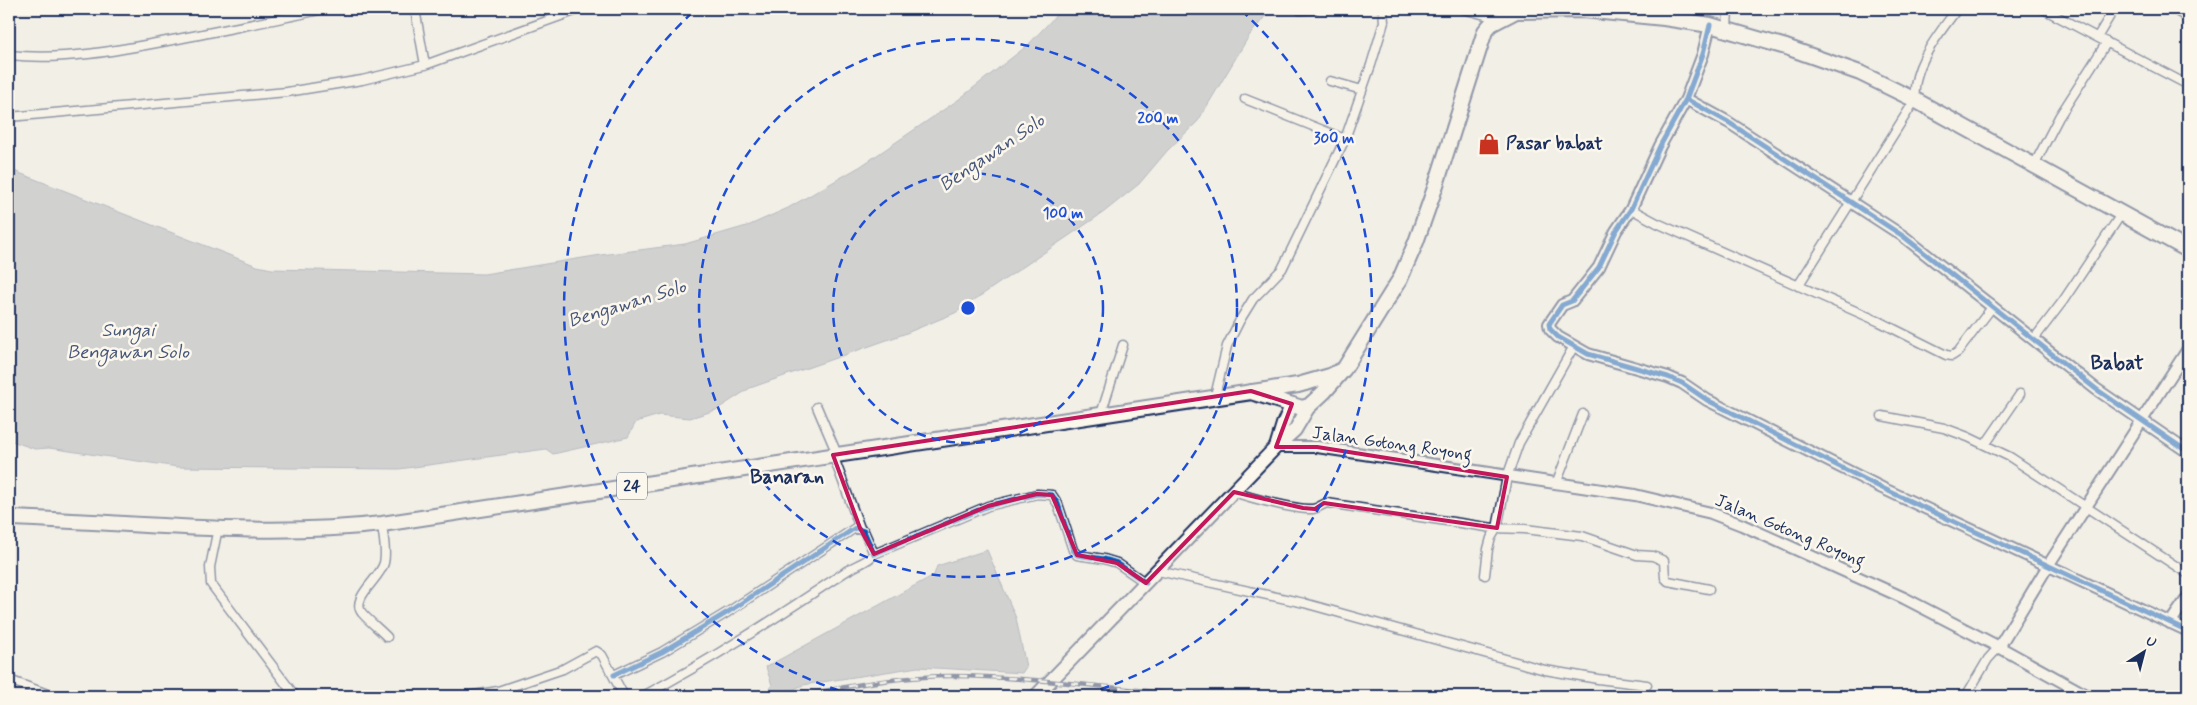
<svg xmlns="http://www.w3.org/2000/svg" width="2197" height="705" font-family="Mynerve,sans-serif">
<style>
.water{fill:#a9adb7;stroke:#707b93}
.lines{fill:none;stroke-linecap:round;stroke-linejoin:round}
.minor-casing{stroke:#1b2f5e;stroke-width:11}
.tertiary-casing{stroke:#1b2f5e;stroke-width:14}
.primary-casing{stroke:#1b2f5e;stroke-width:16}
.trunk-casing{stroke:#1b2f5e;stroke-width:18}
.minor{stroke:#fbf7ec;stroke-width:8}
.tertiary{stroke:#fbf7ec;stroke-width:10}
.primary{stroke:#fbf7ec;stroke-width:12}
.trunk{stroke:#fbf7ec;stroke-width:14}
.rail-casing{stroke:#1b2f5e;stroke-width:4.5}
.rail{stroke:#fbf7ec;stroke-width:2.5;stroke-dasharray:8;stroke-linecap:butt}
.cycleway-casing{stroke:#fbf7ec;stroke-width:8}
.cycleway{stroke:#0057b8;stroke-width:5}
.marked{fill:none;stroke:#c2185b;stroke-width:4;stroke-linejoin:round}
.ring{fill:none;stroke:#1d4ed8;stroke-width:2.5;stroke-dasharray:9 6}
.labels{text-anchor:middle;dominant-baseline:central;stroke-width:5;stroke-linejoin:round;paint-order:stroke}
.shield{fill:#fbf7ec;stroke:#5e6b89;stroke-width:1}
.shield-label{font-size:16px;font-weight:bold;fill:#1b2f5e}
.poi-label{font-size:18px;font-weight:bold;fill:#1b2f5e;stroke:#fbf7ec;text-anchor:start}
.street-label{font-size:18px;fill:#1b2f5e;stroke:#fbf7ec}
.water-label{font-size:19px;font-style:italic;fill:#465579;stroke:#fbf7ec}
.quarter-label{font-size:20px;font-weight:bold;fill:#1b2f5e;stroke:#fbf7ec}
.centre{fill:#1d4ed8;stroke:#fbf7ec;stroke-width:2.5}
.ring-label{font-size:15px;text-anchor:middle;font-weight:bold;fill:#1d4ed8;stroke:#fbf7ec;stroke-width:5;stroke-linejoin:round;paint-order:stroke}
</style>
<rect width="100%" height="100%" fill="#f2efe6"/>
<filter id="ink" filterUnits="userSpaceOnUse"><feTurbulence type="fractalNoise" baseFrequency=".02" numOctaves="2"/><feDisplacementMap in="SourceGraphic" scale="10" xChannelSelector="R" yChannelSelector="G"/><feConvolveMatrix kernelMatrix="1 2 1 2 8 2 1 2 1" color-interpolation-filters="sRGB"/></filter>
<g filter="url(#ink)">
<path class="water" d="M1062,9H1271L1249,36L1198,121L1167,151L1139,184L1104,212L955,313L904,334L750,388L716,410L690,418L659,415L636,422L628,437L553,454L546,449L399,469L178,467L49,448L35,449L9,440V169L257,266L272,269L484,274L601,255L685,244L750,225L788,208L861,166L958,100L1028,45Z
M987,550L1016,618L1026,667L1022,673L918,667L803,685L779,696H764L772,685L766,667L934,575L937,566Z"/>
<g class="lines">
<g class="minor-casing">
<path id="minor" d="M415,9L425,65
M1463,9L1500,19
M2043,9L2188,85
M2173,9L2188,18
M1300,10L1314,9
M1727,30L1728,9
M2098,36L2114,9
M9,55C70,62 134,47 193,36C237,27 281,19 324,9
M1330,81L1362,90
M1245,99L1345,139
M9,117L287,92L362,80L425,65L580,9
M2034,165L2059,117L2107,42
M1631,209L1657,223L1880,322L1946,355L1952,356L1958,352L1993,306
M1798,286L1915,100C1911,66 1939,34 1957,9
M2034,339L2063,301L2122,213
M1215,396L1227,346L1240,320L1253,299L1282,269L1345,139L1371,65L1384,22L1383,9
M817,407L837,454
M1101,414L1123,345
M1882,416L1944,428L1968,437L2010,457L2188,574
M1985,445L2020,394
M833,455L860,528
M1556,484L1583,414
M1234,492C1251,498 1296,510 1313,509C1319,508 1322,504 1327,503L1493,528L1525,529L1582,536L1637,555L1653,556L1664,561L1665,578L1668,581L1709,589
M382,524C383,536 387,552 384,563C380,579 350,598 362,613C369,621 379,629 387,637
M218,528L210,567L211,584L295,696
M1158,571L1304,603L1545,670L1598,679L1647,685
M1485,575L1488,549L1491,538L1497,528L1507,477L1519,443L1574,346
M614,675L662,652L728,612L855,528L864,531L874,554L988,506L1037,494L1052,495L1058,504L1073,550L1077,555L1104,559L1117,563L1146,583
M9,680L53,696
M468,696L498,691L563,669L596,651L602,655L624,696
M643,696C713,659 779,616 845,572C853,566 870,561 874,554
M1966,696L1988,659L1999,647"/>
</g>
<g class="tertiary-casing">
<path id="tertiary" d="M1710,25L1703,54L1686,99L1660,146L1631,209L1616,231L1599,267L1572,301L1562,305L1549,324L1550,329L1558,337L1588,354L1668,377L1682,383L1707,400L1882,488L2188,631
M1686,99L1728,122L1903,236L2096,389L2188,452
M1276,447H1317L1635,495L1711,513L1742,525L1904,598L1999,647L2088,696
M2170,623L2188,597
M1999,647L2049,564L2188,349"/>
</g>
<g class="primary-casing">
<path id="primary" d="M1276,447L1283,424L1292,404
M1036,696L1276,447L1295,430L1311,403"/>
</g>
<g class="trunk-casing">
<path id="trunk" d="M1251,392L1302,408L1309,406L1324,392L1344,369L1400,279L1416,242L1435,188L1485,31L1491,24L1516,11L1583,10L1664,18L1710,25L1786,47L1860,73L1915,100L2188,250
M9,518C133,522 259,538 382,524L1298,385L1330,376L1344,369"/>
</g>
<use href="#minor" class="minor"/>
<use href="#tertiary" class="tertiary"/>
<use href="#primary" class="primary"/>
<use href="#trunk" class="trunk"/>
<g class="rail-casing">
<path id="rail" d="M801,696C850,685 901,676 952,676C1033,677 1114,688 1194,696"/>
</g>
<use href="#rail" class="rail"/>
<g class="cycleway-casing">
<path id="cycleway" d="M1710,25L1703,54L1686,99L1660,146L1631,209L1616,231L1599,267L1572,301L1562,305L1549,324L1550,329L1558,337L1588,354L1668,377L1682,383L1707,400L1882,488L2188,631
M1686,99L1728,122L1903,236L2096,389L2188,452
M614,675L662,652L728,612L855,528L864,531L874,554L988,506L1037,494L1052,495L1058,504L1073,550L1077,555L1104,559L1117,563L1146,583"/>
</g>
<use href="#cycleway" class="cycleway"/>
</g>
</g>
<path d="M0 0H2197V705H0ZM1251,391L1292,404L1276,447H1317L1507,477L1497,528L1324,503L1315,509L1303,508L1234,492L1146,583L1117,563L1077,555L1052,495L1037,494L988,506L874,554L860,528L833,455Z" fill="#f2efe6" fill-opacity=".55" fill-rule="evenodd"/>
<path class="marked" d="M1251,391L1292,404L1276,447H1317L1507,477L1497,528L1324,503L1315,509L1303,508L1234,492L1146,583L1117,563L1077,555L1052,495L1037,494L988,506L874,554L860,528L833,455Z"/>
<g class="ring">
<circle cx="968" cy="308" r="135"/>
<circle cx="968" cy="308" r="269"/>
<path d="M853 695A404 404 0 0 1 695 10M1241 10A404 404 0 0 1 1083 695"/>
</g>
<defs>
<g id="shop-bare" transform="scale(1.725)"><path d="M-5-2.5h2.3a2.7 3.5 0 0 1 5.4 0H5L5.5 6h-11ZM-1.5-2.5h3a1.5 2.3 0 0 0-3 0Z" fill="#c8321e" stroke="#fbf7ec" stroke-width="2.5" paint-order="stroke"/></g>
</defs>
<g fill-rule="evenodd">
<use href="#shop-bare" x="1489" y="144"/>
</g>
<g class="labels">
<rect class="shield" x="617" y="472.5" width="30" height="27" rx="4"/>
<g class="shield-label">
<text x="632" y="486">24</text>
</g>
<g class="poi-label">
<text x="1506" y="144">Pasar babat</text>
</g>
<g class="street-label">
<text transform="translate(1392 444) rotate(8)">Jalan Gotong Royong</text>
<text transform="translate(1790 531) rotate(23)">Jalan Gotong Royong</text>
</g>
<g class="water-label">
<text transform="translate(992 153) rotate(-34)">Bengawan Solo</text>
<text transform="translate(627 304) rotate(-17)">Bengawan Solo</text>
<text x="128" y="330">Sungai<tspan x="128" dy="22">Bengawan Solo</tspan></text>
</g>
<g class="quarter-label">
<text x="2117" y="363">Babat</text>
<text x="787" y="477">Banaran</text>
</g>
</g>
<circle cx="968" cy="308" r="8" class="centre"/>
<g class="ring-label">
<text x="1158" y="123">200 m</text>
<text x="1334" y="143">300 m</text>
<text x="1063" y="218">100 m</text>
</g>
<rect width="2197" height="705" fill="none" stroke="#fbf7ec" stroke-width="30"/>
<rect x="15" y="15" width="2167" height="675" fill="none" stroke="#1b2f5e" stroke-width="2" filter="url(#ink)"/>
<g transform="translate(2144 652) rotate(36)" stroke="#fbf7ec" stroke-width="4" paint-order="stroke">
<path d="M0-4L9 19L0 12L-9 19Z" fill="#1b2f5e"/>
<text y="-8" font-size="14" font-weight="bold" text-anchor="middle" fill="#1b2f5e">U</text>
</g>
</svg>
